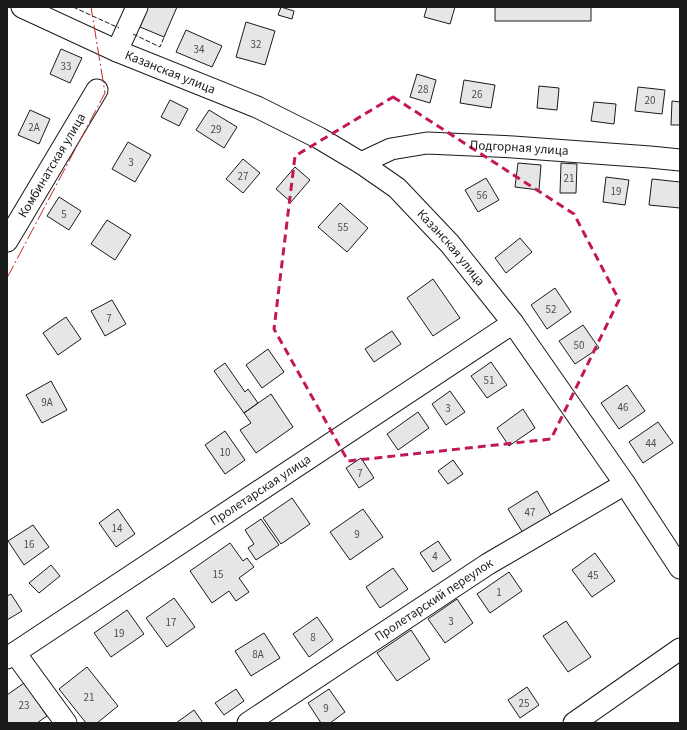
<svg xmlns="http://www.w3.org/2000/svg" width="687" height="730" font-family="'Source Sans 3',sans-serif">
<style>
.building{fill:#e6e6e6;stroke:#1a1a1a}
.lines{fill:none;stroke-linecap:round;stroke-linejoin:round}
.minor-casing{stroke:#1a1a1a;stroke-width:23}
.minor{stroke:#fff;stroke-width:21}
.fence{stroke:#1a1a1a;stroke-width:1;stroke-dasharray:5 2;stroke-linecap:butt}
.power{stroke:#c62828;stroke-width:1;stroke-dasharray:14 3 2 3;stroke-linecap:butt}
.marked{fill:none;stroke:#c2185b;stroke-width:3;stroke-dasharray:8 5;stroke-linejoin:round}
.labels{text-anchor:middle;dominant-baseline:central;stroke-width:3;stroke-linejoin:round;paint-order:stroke}
.number-label{font-size:11px;fill:#4d4d4d}
.street-label{font-size:13px;fill:#1a1a1a;stroke:#fff}
</style>
<rect width="100%" height="100%" fill="#fff"/>
<path class="building" d="M148,7H177L164,37L140,27Z
M281,7L294,11L292,19L278,15Z
M427,7H455L450,24L424,17Z
M495,7H591V21H495Z
M246,22L275,31L265,65L236,57Z
M186,30L222,46L212,67L176,52Z
M61,49L82,58L70,83L50,74Z
M417,74L436,80L430,103L410,97Z
M464,80L495,85L491,108L460,103Z
M539,86L559,88L557,110L537,108Z
M638,87L665,90L662,114L635,111Z
M170,100L188,109L179,126L161,117Z
M672,101L680,102V125H671Z
M594,102L616,104L614,124L591,121Z
M30,110L50,119L39,144L18,135Z
M209,110L237,127L224,148L196,130Z
M128,142L151,155L135,182L112,169Z
M243,159L260,173L243,193L226,179Z
M518,163L541,165L539,190L515,187Z
M561,163L577,164L576,193H560Z
M295,167L310,180L291,202L276,189Z
M606,177L629,180L625,205L603,202Z
M486,178L499,200L478,212L465,190Z
M652,179L680,182V208L649,205Z
M59,197L81,211L69,230L47,216Z
M340,203L368,228L347,252L318,227Z
M107,220L131,235L115,260L91,244Z
M520,238L532,252L506,273L495,258Z
M433,279L460,318L433,336L407,298Z
M555,288L571,312L547,329L531,305Z
M112,300L126,324L105,336L91,311Z
M66,317L81,339L58,355L43,333Z
M583,325L599,348L575,364L559,341Z
M392,331L401,344L374,362L365,349Z
M268,349L284,372L262,388L246,365Z
M491,362L507,385L487,398L471,376Z
M225,363L245,392L248,389L258,403L244,413L214,371Z
M51,381L67,410L42,423L26,395Z
M627,385L645,411L619,429L601,403Z
M450,391L465,412L446,425L432,404Z
M271,394L293,427L256,453L240,430L251,423L244,413Z
M523,409L535,428L509,446L497,428Z
M418,412L429,428L398,450L387,434Z
M658,422L673,443L643,463L629,442Z
M225,431L245,460L225,474L205,445Z
M361,458L374,478L359,488L346,468Z
M453,460L463,474L448,484L438,471Z
M537,491L551,515L523,533L508,509Z
M292,498L310,524L281,544L263,518Z
M118,509L135,534L116,547L99,523Z
M363,509L383,537L350,560L330,532Z
M261,519L279,545L256,560L248,548L254,544L245,530Z
M33,525L49,547L24,565L8,541Z
M438,541L451,560L433,572L420,553Z
M230,543L243,561L247,558L254,567L239,578L249,592L236,601L229,591L212,603L190,571Z
M595,553L615,581L592,597L572,570Z
M51,565L60,576L39,593L29,583Z
M393,568L408,589L380,608L366,587Z
M509,572L522,591L490,613L477,594Z
M11,594L22,611L7,620V596Z
M174,598L195,627L167,647L146,618Z
M457,599L473,623L445,643L428,619Z
M127,610L144,634L111,657L94,633Z
M317,617L333,640L309,657L293,634Z
M566,621L591,657L568,672L543,636Z
M411,630L430,659L397,681L377,653Z
M264,633L280,658L251,676L235,651Z
M87,667L118,706L97,723H86L59,689Z
M24,683L47,716L37,723H7V695Z
M527,687L539,705L520,718L508,700Z
M236,689L244,701L224,715L215,703Z
M329,689L345,712L330,723H321L308,703Z
M194,710L203,723H176Z"/>
<g class="lines">
<g class="minor-casing">
<g id="minor">
<path id="s1" d="M22,7L117,51L257,107L319,138L361,163L397,188L450,244L513,323L625,484L680,568"/>
<path d="M117,51L137,7"/>
<path id="s2" d="M361,163L391,149L427,143L513,147L650,157L680,160"/>
<path id="s3" d="M7,241L97,90"/>
<path d="M15,653L66,723"/>
<path id="s4" d="M7,658L513,323"/>
<path id="s5" d="M248,723L488,564L625,484"/>
<path d="M574,723L680,649"/>
</g>
</g>
<use href="#minor" class="minor"/>
<path class="fence" d="M73,7L119,28
M133,34L160,47L165,35"/>
<path class="power" d="M7,278L105,93L91,7"/>
</g>
<path class="marked" d="M393,97L574,214L619,300L551,439L348,461L274,329L295,156Z"/>
<g class="labels">
<g class="number-label">
<text x="256" y="44">32</text>
<text x="199" y="49">34</text>
<text x="66" y="66">33</text>
<text x="423" y="89">28</text>
<text x="477" y="94">26</text>
<text x="650" y="100">20</text>
<text x="34" y="127">2А</text>
<text x="216" y="129">29</text>
<text x="131" y="162">3</text>
<text x="243" y="176">27</text>
<text x="569" y="178">21</text>
<text x="616" y="191">19</text>
<text x="482" y="195">56</text>
<text x="64" y="214">5</text>
<text x="343" y="227">55</text>
<text x="551" y="309">52</text>
<text x="109" y="318">7</text>
<text x="579" y="345">50</text>
<text x="489" y="380">51</text>
<text x="47" y="402">9А</text>
<text x="623" y="407">46</text>
<text x="448" y="408">3</text>
<text x="651" y="443">44</text>
<text x="225" y="452">10</text>
<text x="360" y="473">7</text>
<text x="530" y="512">47</text>
<text x="117" y="528">14</text>
<text x="357" y="534">9</text>
<text x="29" y="544">16</text>
<text x="435" y="556">4</text>
<text x="218" y="574">15</text>
<text x="593" y="575">45</text>
<text x="499" y="592">1</text>
<text x="451" y="621">3</text>
<text x="171" y="622">17</text>
<text x="119" y="633">19</text>
<text x="313" y="637">8</text>
<text x="258" y="654">8А</text>
<text x="89" y="697">21</text>
<text x="524" y="703">25</text>
<text x="24" y="705">23</text>
<text x="326" y="708">9</text>
</g>
<g class="street-label">
<text stroke="none"><textPath href="#s1" startOffset="162">Казанская улица</textPath></text>
<text stroke="none"><textPath href="#s2" startOffset="162">Подгорная улица</textPath></text>
<text stroke="none"><textPath href="#s3" startOffset="88">Комбинатская улица</textPath></text>
<text stroke="none"><textPath href="#s1" startOffset="498">Казанская улица</textPath></text>
<text stroke="none"><textPath href="#s4" startOffset="304">Пролетарская улица</textPath></text>
<text stroke="none"><textPath href="#s5" startOffset="223">Пролетарский переулок</textPath></text>
</g>
</g>
<rect width="687" height="730" fill="none" stroke="#1a1a1a" stroke-width="16"/>
</svg>
